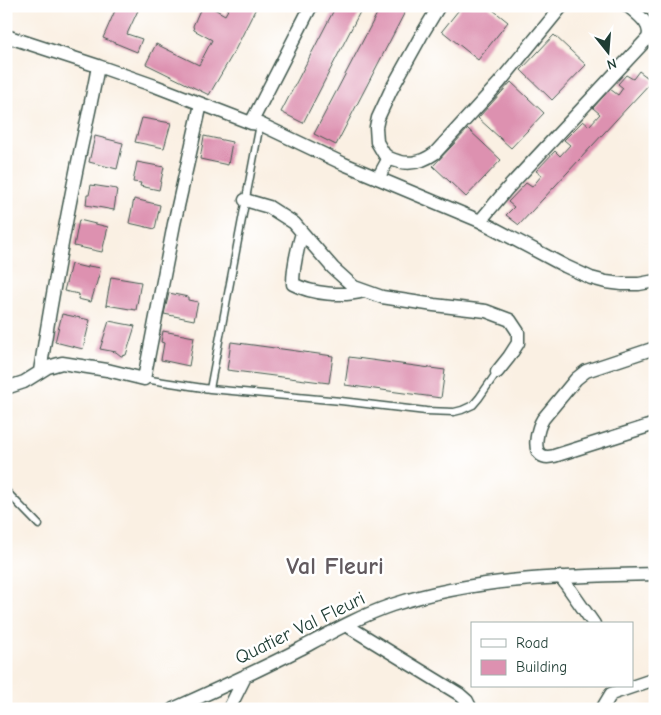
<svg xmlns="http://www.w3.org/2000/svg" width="661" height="715" font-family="'Comic Neue',sans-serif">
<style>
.building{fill:#dd91b0}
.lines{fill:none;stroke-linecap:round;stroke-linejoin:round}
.service-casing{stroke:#40584e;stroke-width:9}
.minor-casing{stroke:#40584e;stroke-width:15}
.service{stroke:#fff;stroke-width:6}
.minor{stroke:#fff;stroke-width:12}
.labels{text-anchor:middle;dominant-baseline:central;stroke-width:5;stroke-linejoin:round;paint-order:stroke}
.street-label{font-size:19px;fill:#1f3d34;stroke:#fff}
.district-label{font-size:24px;font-weight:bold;fill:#625a5f;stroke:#fff}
</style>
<rect width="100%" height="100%" fill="#fff"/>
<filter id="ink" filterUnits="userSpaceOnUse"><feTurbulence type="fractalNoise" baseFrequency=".02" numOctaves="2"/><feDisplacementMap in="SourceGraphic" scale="10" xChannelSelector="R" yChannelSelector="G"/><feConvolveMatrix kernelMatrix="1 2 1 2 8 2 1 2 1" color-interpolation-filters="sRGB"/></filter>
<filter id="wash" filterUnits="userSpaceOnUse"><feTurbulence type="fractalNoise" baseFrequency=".0096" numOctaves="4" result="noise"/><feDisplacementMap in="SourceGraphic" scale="20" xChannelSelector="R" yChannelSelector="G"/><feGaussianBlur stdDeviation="1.12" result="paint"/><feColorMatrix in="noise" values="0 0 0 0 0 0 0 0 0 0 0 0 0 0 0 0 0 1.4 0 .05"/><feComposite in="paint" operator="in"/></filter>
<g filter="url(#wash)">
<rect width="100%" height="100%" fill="#faf0e3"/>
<g id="blocks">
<path class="building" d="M117,6H140L127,34L142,39L137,52L103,38Z
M206,6H209L225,15L230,6H257L234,52L209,95L146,64L156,44L199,65L212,40L194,30L193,26L199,12Z
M336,6H363L303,123L281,112Z
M381,6H400L406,10L336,145L314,134Z
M462,6H488L508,22L478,60L442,31Z
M641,6H655V17Z
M554,35L586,65L552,100L521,70Z
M639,71L652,81L519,225L506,215L514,207L508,202L526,183L532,187L542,175L536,171L555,151L560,156L570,145L564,140L583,121L589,126L600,114L593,108L610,89L618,95L623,88L618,84L626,75L633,79Z
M511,82L544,113L511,148L478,118Z
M142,118L171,123L164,148L135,142Z
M468,129L501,160L466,197L433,166Z
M95,136L123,143L117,169L89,162Z
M204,136L232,142L228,165L200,159Z
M137,162L164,167L159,190L140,186L141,183L133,182Z
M91,185L117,189L114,210L86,205L87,195H89Z
M134,199L160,205L155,229L129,223Z
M79,220L108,227L102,252L74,246Z
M71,264L88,268V266L101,268L91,302L78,299L79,294L64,291Z
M111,277L141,282L136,310L106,305Z
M169,293L188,297V300L198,302L194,320L164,314Z
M62,314L90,320L83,349L55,342Z
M109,321L135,326L126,355L121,356L116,352L100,349Z
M163,331L194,337L189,366L161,360L164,343L161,342Z
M231,342L333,356L329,383L227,370Z
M349,357L445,370L441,398L345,385Z"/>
</g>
</g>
<g filter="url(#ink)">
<use href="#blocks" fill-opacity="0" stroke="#40584e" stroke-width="1"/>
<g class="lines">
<g class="service-casing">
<path id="service" d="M144,379L210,389L341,401L426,411L454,412L462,410L473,405L479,398L497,372
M210,389L260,124
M6,491L39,525"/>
</g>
<g class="minor-casing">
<path id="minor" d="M6,36L98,66L155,86L251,123L260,124L344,164L480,221L565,266L591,278L606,282L622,284H639L655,281
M251,123L311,6
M389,158C406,166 420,164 435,153L499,83L562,6
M378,178L389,158L384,154L377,142L376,127L378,118L391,90L421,36L439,6
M245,200L269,207L294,223L333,268L354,287L382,297L434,305L486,311L510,320L518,332V343L509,357L497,372
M480,221L507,189L648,38C653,24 637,14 628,6
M302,233C297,250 293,267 293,284C312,294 343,297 364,291
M655,348L586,371L576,379L543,419C538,427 532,449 541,455C545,458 550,457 554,456L655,424
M40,371C51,303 63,235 77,167C84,133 92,100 98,66
M6,388L24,382L48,367L62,363L107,370L144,379L174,224L201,104
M561,577L594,624
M346,625L459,694L467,701L471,709
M173,709C216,690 259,670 300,649C330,633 360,616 392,605C478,577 566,576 655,574
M229,709L246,675
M602,709L611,694L655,679"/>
</g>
<use href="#service" class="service"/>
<use href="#minor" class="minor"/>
</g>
</g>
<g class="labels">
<g class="street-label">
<text transform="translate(300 628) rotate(-26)">Quatier Val Fleuri</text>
</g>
<g class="district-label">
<text x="335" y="566">Val Fleuri</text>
</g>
</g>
<rect width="661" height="715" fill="none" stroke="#fff" stroke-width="25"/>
<rect x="471" y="622" width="162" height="65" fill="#ffffff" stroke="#a5b1ae"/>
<rect x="481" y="639" width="25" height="8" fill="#ffffff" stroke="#a5b1ae"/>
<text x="516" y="648" font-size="15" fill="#1f3d34">Road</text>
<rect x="481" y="660" width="25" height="15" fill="#dd91b0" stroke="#a5b1ae"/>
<text x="516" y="672" font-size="15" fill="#1f3d34">Building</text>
<g transform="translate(608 52) rotate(163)" stroke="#ffffff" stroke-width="4" paint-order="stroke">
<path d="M0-4L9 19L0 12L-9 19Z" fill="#1f3d34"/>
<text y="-8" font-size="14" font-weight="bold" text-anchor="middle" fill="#1f3d34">N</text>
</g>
</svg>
